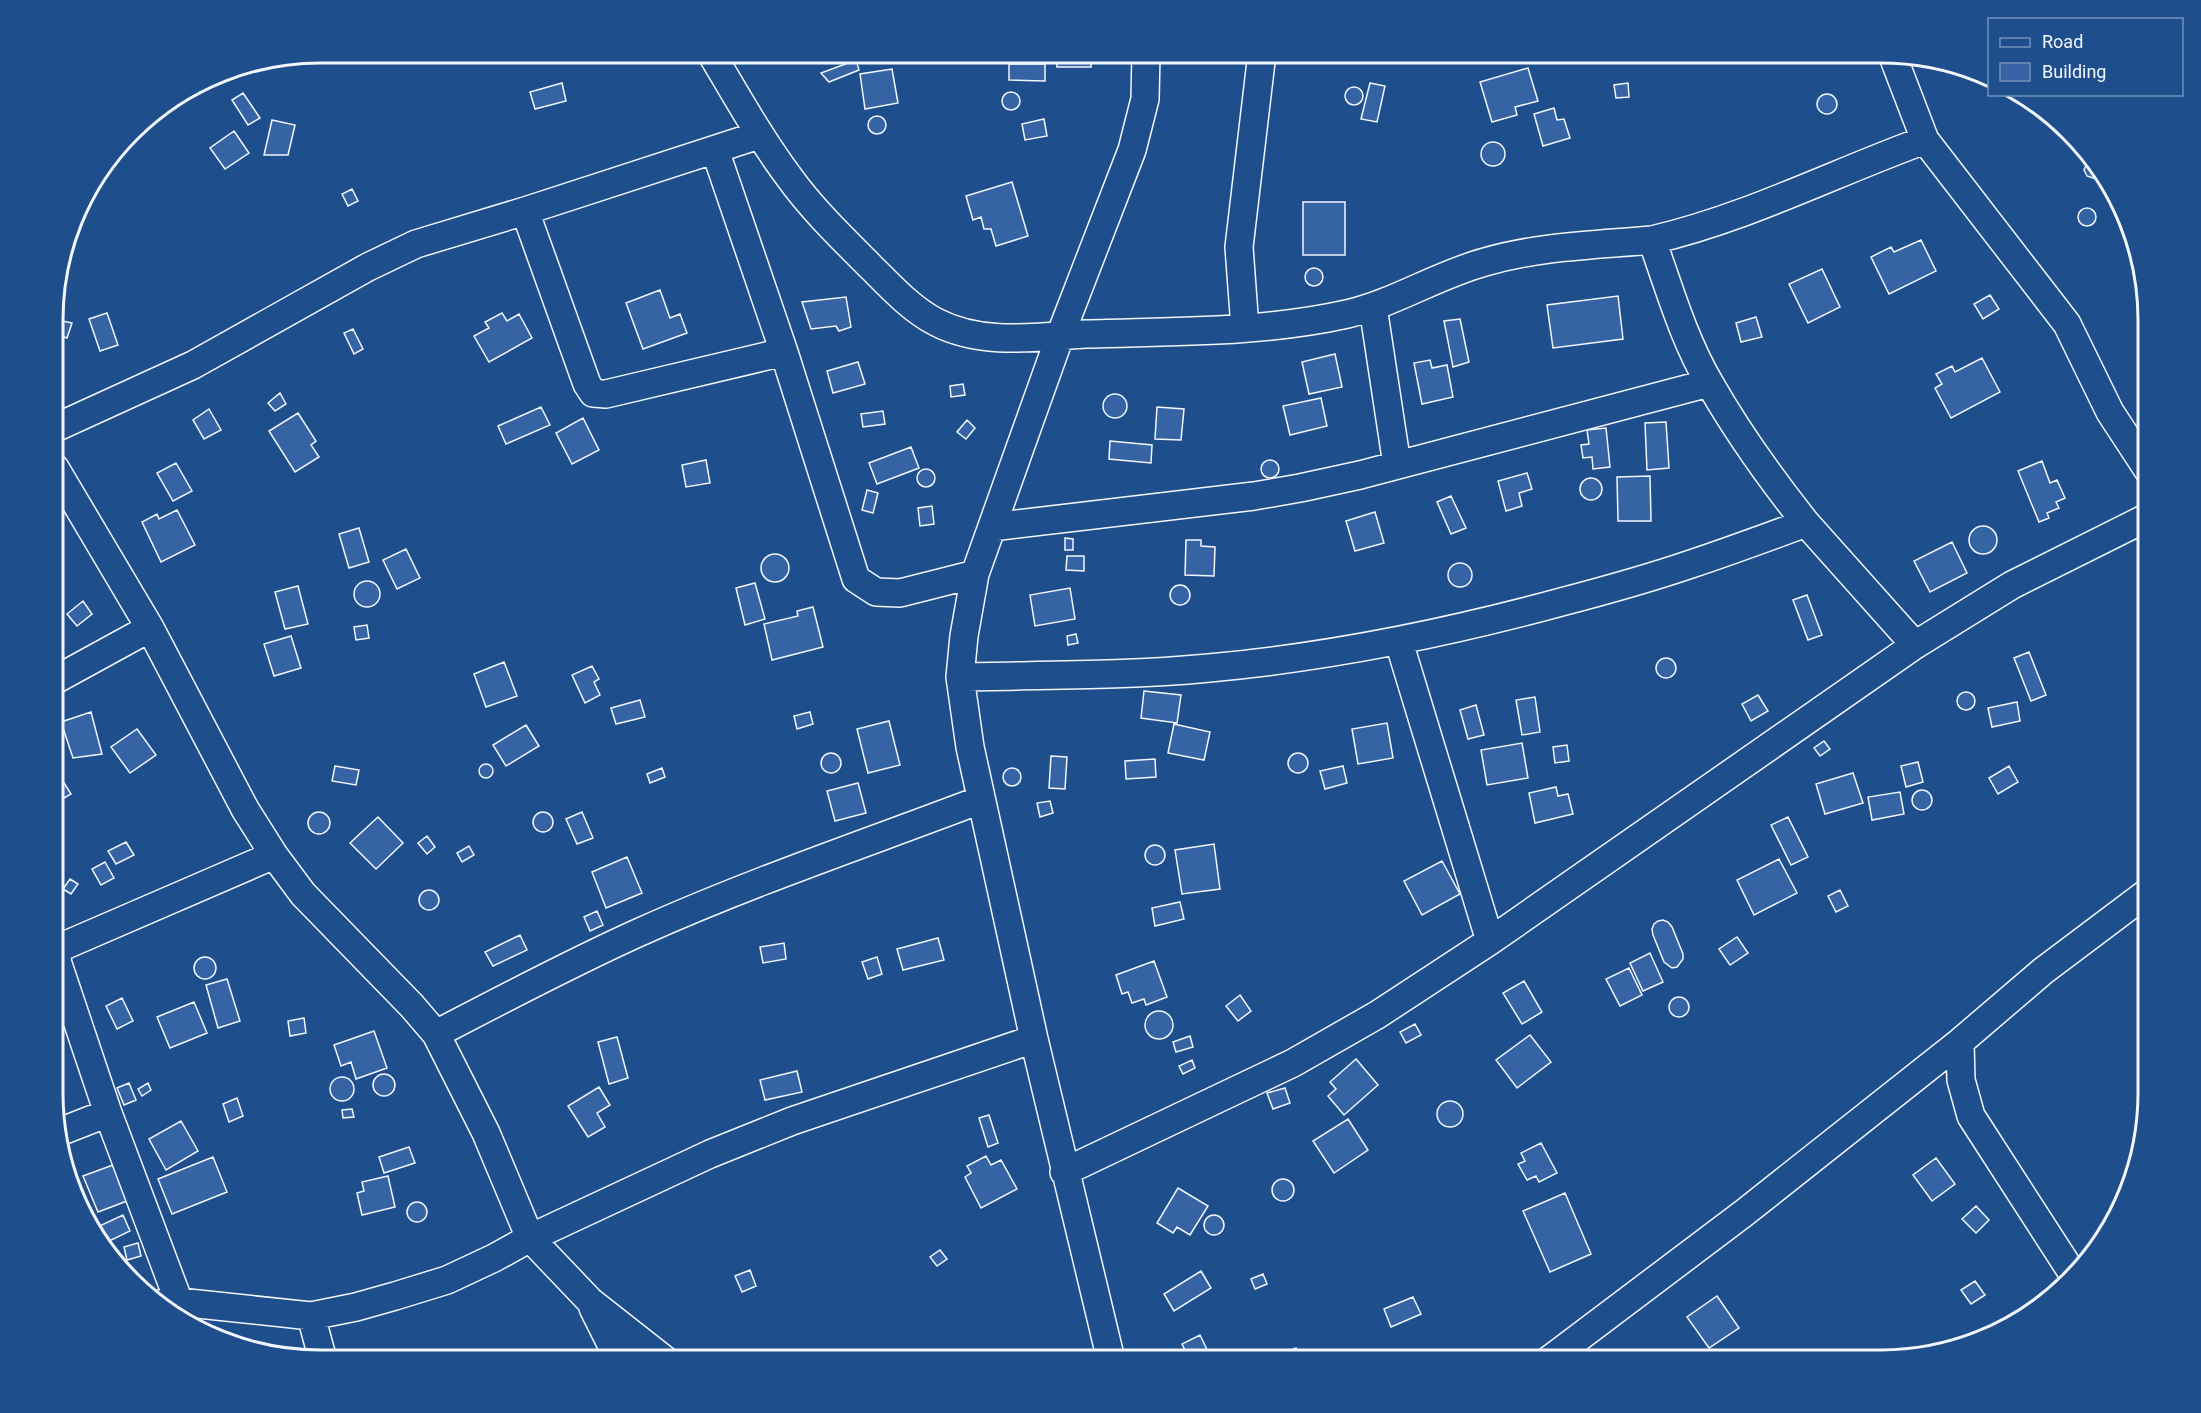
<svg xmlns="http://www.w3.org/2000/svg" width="2201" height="1413" font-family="Roboto,sans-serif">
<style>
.building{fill:#3563a3;stroke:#f2f6ff;stroke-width:1.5}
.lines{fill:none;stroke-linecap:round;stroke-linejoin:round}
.minor-casing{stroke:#f2f6ff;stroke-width:30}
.minor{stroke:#1f4e8c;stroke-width:27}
.rim{fill:none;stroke:#f2f6ff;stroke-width:3}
</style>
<rect width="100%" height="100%" fill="#1f4e8c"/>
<path class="building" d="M1057,53H1091V67H1057Z
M1367,53H1384V54L1382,59L1377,61L1371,60Z
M856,60L859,70L829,82L821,73Z
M1009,64H1045V81L1009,80Z
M1528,68L1538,101L1515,107L1517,115L1492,122L1480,82Z
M892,69L898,103L865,109L860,74Z
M562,83L566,101L535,109L530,92Z
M1370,83L1385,86L1377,122L1361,119Z
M1628,83L1629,97L1616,98L1614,85Z
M1345 96a9 9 0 1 1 18 0a9 9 0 1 1-18 0Z
M1002 101a9 9 0 1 1 18 0a9 9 0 1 1-18 0Z
M243,93L260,118L248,125L232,100Z
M1817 104a10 10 0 1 1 20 0a10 10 0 1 1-20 0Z
M1554,108L1557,120L1564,119L1570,138L1543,146L1534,114Z
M868 125a9 9 0 1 1 18 0a9 9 0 1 1-18 0Z
M1044,119L1047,136L1025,140L1022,124Z
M272,120L295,125L288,155H264Z
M234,131L249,153L225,169L210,148Z
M1481 154a12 12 0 1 1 24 0a12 12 0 1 1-24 0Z
M2088,161L2102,176V177L2096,179L2087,176L2084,170Z
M1012,182L1028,236L996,246L991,229H984L981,217L973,220L966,196Z
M352,189L358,201L348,206L342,194Z
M1303,202H1345V255H1303Z
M2078 217a9 9 0 1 1 18 0a9 9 0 1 1-18 0Z
M1921,240L1936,271L1889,294L1871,257L1891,247L1894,252Z
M2129,242L2134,257L2128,249Z
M1305 277a9 9 0 1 1 18 0a9 9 0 1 1-18 0Z
M1822,269L1840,307L1808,323L1789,284Z
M660,290L670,318L680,314L687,333L643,349L626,303Z
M1990,295L1999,309L1983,319L1974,304Z
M1618,296L1623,339L1553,348L1547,305Z
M846,297L851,327L839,331L836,326L811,329L802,302Z
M107,313L118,345L100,351L89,319Z
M502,313L507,321L519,314L532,338L489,362L474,336L489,328L485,322Z
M1756,317L1762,337L1741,342L1736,323Z
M1460,319L1469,362L1453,367L1444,321Z
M58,320L72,323L67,338L55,334Z
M353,329L363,349L354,354L344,333Z
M1335,354L1342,387L1309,394L1302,362Z
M1982,358L2000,392L1951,418L1935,388L1942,384L1936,374L1952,366L1955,372Z
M1430,360L1432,368L1447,365L1453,397L1422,404L1414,363Z
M858,362L865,384L833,393L827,371Z
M963,384L965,395L951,397L950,386Z
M280,393L286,404L275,411L268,403Z
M1103 406a12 12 0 1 1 24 0a12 12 0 1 1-24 0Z
M1321,398L1327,426L1290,435L1283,406Z
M541,407L550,425L506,444L498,426Z
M1157,407L1184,409L1181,440L1155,439Z
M209,409L221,430L204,439L193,420Z
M883,411L885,424L863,427L861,414Z
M298,413L316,441L311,445L319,457L295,472L269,431Z
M583,418L599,450L572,464L556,433Z
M967,420L975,428L966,439L957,432Z
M1666,422L1669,468L1647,470L1645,423Z
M1606,428L1610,467L1593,469L1592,457L1583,458L1581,445L1589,444L1587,430Z
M1110,441L1152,445L1151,463L1109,459Z
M911,447L919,468L877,484L869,463Z
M1261 469a9 9 0 1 1 18 0a9 9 0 1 1-18 0Z
M706,460L710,483L686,487L682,465Z
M2042,461L2050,483L2057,480L2065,498L2056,502L2059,508L2047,513L2049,518L2039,522L2018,471Z
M176,463L192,491L173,501L157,473Z
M917 478a9 9 0 1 1 18 0a9 9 0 1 1-18 0Z
M1527,473L1532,489L1519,493L1522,506L1506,511L1498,481Z
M1650,476L1651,521H1618L1617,477Z
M1580 489a11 11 0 1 1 22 0a11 11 0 1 1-22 0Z
M867,490L878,493L873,513L862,510Z
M1451,496L1466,528L1451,534L1437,502Z
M932,506L934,524L920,526L918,508Z
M177,510L195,545L161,562L142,522L157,514L159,519Z
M1375,512L1384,543L1355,551L1346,521Z
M1969 540a14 14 0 1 1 28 0a14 14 0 1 1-28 0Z
M359,528L369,562L349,568L339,534Z
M1065,538L1073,539V550H1065Z
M1186,540H1201V546L1215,547L1214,576L1185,575Z
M1952,542L1967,573L1930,592L1914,561Z
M406,549L420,578L397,589L383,560Z
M761 568a14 14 0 1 1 28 0a14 14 0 1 1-28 0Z
M1067,556H1084V571L1066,570Z
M1448 575a12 12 0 1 1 24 0a12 12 0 1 1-24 0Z
M55,564L63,578L55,582Z
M354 594a13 13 0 1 1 26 0a13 13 0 1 1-26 0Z
M755,583L765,619L745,625L736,588Z
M1170 595a10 10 0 1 1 20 0a10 10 0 1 1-20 0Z
M298,586L308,624L285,629L275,592Z
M1070,588L1075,619L1035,626L1030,595Z
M1807,595L1822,635L1808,640L1793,600Z
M83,601L92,614L77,626L67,614Z
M813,607L823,647L772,660L764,624L798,616L797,611Z
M367,625L369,638L356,640L354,627Z
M1076,634L1078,643L1068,645L1067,636Z
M291,636L301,668L274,676L264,644Z
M2029,652L2046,695L2031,701L2014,658Z
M1656 668a10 10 0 1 1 20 0a10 10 0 1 1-20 0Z
M504,662L517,696L486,707L474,674Z
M592,666L599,679L594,682L600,695L585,703L572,675Z
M1144,691L1181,695L1177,723L1141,718Z
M1957 701a9 9 0 1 1 18 0a9 9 0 1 1-18 0Z
M1758,695L1768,711L1751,721L1742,704Z
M1535,697L1540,732L1522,735L1516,700Z
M640,700L645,717L616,724L611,708Z
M2017,702L2020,721L1992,727L1988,708Z
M1476,705L1484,735L1468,739L1460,710Z
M91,712L102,754L73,758L61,722Z
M810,712L813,724L797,729L794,716Z
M889,721L900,765L868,773L857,729Z
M1387,723L1393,758L1358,764L1352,729Z
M1174,724L1210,732L1204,760L1168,753Z
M526,725L539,746L506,766L493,745Z
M137,729L156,755L130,773L111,747Z
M1824,741L1830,749L1820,756L1814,748Z
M1522,743L1528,778L1487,785L1481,750Z
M1567,745L1569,761L1555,763L1553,747Z
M1288 763a10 10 0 1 1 20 0a10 10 0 1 1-20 0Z
M821 763a10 10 0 1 1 20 0a10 10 0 1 1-20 0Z
M1051,756L1067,757L1065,789L1049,788Z
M1155,759L1156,777L1126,779L1125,761Z
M1918,762L1923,782L1906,787L1901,766Z
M479 771a7 7 0 1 1 14 0a7 7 0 1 1-14 0Z
M335,766L359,770L356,785L332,781Z
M1343,766L1347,783L1325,789L1320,771Z
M2009,766L2018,782L1998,794L1989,778Z
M662,768L665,777L650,783L647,774Z
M1003 777a9 9 0 1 1 18 0a9 9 0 1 1-18 0Z
M1853,773L1863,803L1825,814L1816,784Z
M61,778L71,794L59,801L55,793V782Z
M858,783L866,813L835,821L827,791Z
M1556,787L1558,796L1568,794L1573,814L1535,823L1529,793Z
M1912 800a10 10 0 1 1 20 0a10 10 0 1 1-20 0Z
M1900,792L1904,814L1872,820L1868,797Z
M1050,801L1053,813L1040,817L1037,803Z
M533 822a10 10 0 1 1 20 0a10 10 0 1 1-20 0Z
M582,812L593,838L577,844L566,819Z
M308 823a11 11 0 1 1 22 0a11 11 0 1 1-22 0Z
M378,817L403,843L376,869L350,843Z
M1788,817L1808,857L1791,865L1771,825Z
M427,836L435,847L427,854L418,843Z
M126,842L134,855L116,864L108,851Z
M1214,844L1220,889L1182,894L1175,850Z
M1145 855a10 10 0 1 1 20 0a10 10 0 1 1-20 0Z
M469,846L474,855L462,862L457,853Z
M627,857L642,893L606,908L592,872Z
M1779,859L1797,893L1754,915L1737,880Z
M1442,861L1460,894L1422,915L1404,881Z
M105,862L114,878L101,885L92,869Z
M70,879L78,884L71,894L63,889Z
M1840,890L1848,906L1836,912L1828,896Z
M419 900a10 10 0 1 1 20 0a10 10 0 1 1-20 0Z
M1180,902L1184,919L1155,926L1152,908Z
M597,911L603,925L590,931L584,917Z
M1663,920L1668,922L1672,927L1683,954V959L1677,967L1672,968L1664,962L1653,935L1652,929L1654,924L1658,921Z
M520,935L527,950L493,966L485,952Z
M1737,937L1748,953L1730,965L1719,949Z
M938,938L944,960L903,970L897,949Z
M784,943L786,959L763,963L760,947Z
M1650,953L1663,982L1643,991L1630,963Z
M877,957L882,974L868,979L862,962Z
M194 968a11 11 0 1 1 22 0a11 11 0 1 1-22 0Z
M1154,961L1167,997L1146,1005L1144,999L1132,1003L1128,992L1122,994L1116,975Z
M1629,968L1642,995L1620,1006L1606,979Z
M227,979L240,1021L218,1028L206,985Z
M1524,981L1542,1012L1522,1024L1503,993Z
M1240,995L1251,1011L1238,1021L1226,1006Z
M1669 1007a10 10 0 1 1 20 0a10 10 0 1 1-20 0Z
M122,998L133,1021L117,1029L106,1006Z
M194,1002L207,1033L170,1048L157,1017Z
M1145 1025a14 14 0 1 1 28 0a14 14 0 1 1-28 0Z
M304,1018L306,1033L290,1036L288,1021Z
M1415,1024L1421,1035L1406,1043L1400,1032Z
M374,1031L387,1068L356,1079L351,1062L341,1066L334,1045Z
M1530,1035L1551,1062L1517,1088L1496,1060Z
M1190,1036L1193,1047L1176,1052L1173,1042Z
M617,1037L628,1078L609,1084L598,1042Z
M1356,1059L1378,1085L1344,1115L1328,1096L1336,1089L1330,1082Z
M1192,1060L1195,1068L1183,1074L1179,1066Z
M797,1071L802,1092L765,1100L760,1080Z
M373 1085a11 11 0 1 1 22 0a11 11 0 1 1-22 0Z
M330 1089a12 12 0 1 1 24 0a12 12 0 1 1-24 0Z
M129,1083L136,1100L124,1105L117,1088Z
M148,1083L151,1090L142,1096L138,1089Z
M599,1087L610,1105L597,1113L605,1127L588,1137L568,1106Z
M1285,1088L1290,1103L1273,1109L1267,1093Z
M237,1098L243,1116L229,1122L223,1104Z
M1437 1114a13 13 0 1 1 26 0a13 13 0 1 1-26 0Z
M352,1109L354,1117L343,1118L342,1110Z
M989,1115L998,1143L988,1147L979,1118Z
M1348,1119L1368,1150L1334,1173L1313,1141Z
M181,1121L198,1151L166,1170L149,1139Z
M1541,1143L1557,1173L1539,1182L1536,1176L1527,1180L1518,1164L1525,1161L1521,1153Z
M409,1147L415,1163L384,1173L379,1157Z
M986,1156L991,1165L1001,1160L1017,1189L981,1208L965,1177L971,1173L967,1166Z
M213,1157L227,1192L172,1214L158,1179Z
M1936,1158L1955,1184L1932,1201L1913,1175Z
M113,1165L127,1201L98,1212L83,1176Z
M388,1176L395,1207L362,1215L357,1193L364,1191L362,1182Z
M1272 1190a11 11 0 1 1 22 0a11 11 0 1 1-22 0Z
M1178,1188L1208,1206L1190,1235L1177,1227L1173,1233L1157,1223Z
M1565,1193L1591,1254L1550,1272L1523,1211Z
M407 1212a10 10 0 1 1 20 0a10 10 0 1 1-20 0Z
M1976,1206L1989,1220L1976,1233L1962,1219Z
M1204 1225a10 10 0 1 1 20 0a10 10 0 1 1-20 0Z
M123,1215L130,1231L101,1245L93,1229Z
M138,1243L141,1256L127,1260L124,1247Z
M940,1250L947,1259L937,1266L930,1257Z
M750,1270L756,1286L742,1292L735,1276Z
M1201,1271L1211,1288L1174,1311L1164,1294Z
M1263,1274L1267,1284L1255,1289L1251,1279Z
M1975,1281L1985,1295L1971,1304L1961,1290Z
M1717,1296L1739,1328L1709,1348L1687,1317Z
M1413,1297L1421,1314L1391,1327L1384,1309Z
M1200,1335L1211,1358L1207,1360H1190L1182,1344Z
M1296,1348L1301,1360H1266Z"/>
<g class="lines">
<g class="minor-casing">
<path id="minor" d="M711,53C736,95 760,138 789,177C812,209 842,238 870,266C890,286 911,309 936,322C982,346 1037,337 1086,334C1173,331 1262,333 1347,314C1395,303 1437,275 1485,262C1540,246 1595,245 1652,240
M1892,54L1925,140
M715,150L784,352L856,579L876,592L900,593L975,574
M525,211L587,384L593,393L606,394L784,352
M1373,307L1397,465
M1245,328L1239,247L1262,53
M55,428L193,365L368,267L416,244L525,211L759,135
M55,468L150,628L245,809L274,855L303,894L412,1006L436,1034L486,1133L530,1238L590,1301L665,1360
M1806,523C1771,479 1738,433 1710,384C1684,340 1669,288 1652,240C1747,218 1834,173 1925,140L2067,324L2110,412L2148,470
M992,527L1254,496L1300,488L1360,475L1709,383
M1399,642L1490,941
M960,677C1043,675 1126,676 1209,668C1330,657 1448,633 1565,601C1607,590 1650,578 1691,564C1730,551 1768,537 1806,523L1915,645
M55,680L150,628
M436,1034C503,999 571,963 640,932C751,882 867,843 980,800
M1034,1039L1111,1360
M1960,1042L1961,1080L1971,1116L2071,1271
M108,1113L179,1302
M57,1133L108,1113L57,961L59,948L274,855
M1064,1172L1293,1063L1377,1015L1490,941L1915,645L2012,585L2148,517
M160,1304L179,1302L311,1316L356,1307L395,1296L447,1280L494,1258L530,1238L710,1154L792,1121L1034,1039L970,747L960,677L964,636L975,574L1060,336L1132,150L1145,99L1146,53
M593,1308L619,1360
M311,1316L323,1360
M1549,1360L1744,1213L1960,1042L2043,971L2148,892"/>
</g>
<use href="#minor" class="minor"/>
</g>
<path d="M0 0H2201V1413H0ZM320 63H1881A257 257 0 0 1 2138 320V1093A257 257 0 0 1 1881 1350H320A257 257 0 0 1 63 1093V320A257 257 0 0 1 320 63Z" fill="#1f4e8c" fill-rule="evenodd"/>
<path class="rim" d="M320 63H1881A257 257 0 0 1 2138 320V1093A257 257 0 0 1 1881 1350H320A257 257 0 0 1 63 1093V320A257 257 0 0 1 320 63Z"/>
<rect x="1988" y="18" width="195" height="78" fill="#1f4e8c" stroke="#7391ba" stroke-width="1.5"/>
<rect x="2000" y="38" width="30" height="9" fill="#1f4e8c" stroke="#7391ba" stroke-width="1.5"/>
<text x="2042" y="48" font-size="18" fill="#f2f6ff">Road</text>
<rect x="2000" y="63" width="30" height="18" fill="#3563a3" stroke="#7391ba" stroke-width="1.5"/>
<text x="2042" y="78" font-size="18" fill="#f2f6ff">Building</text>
</svg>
